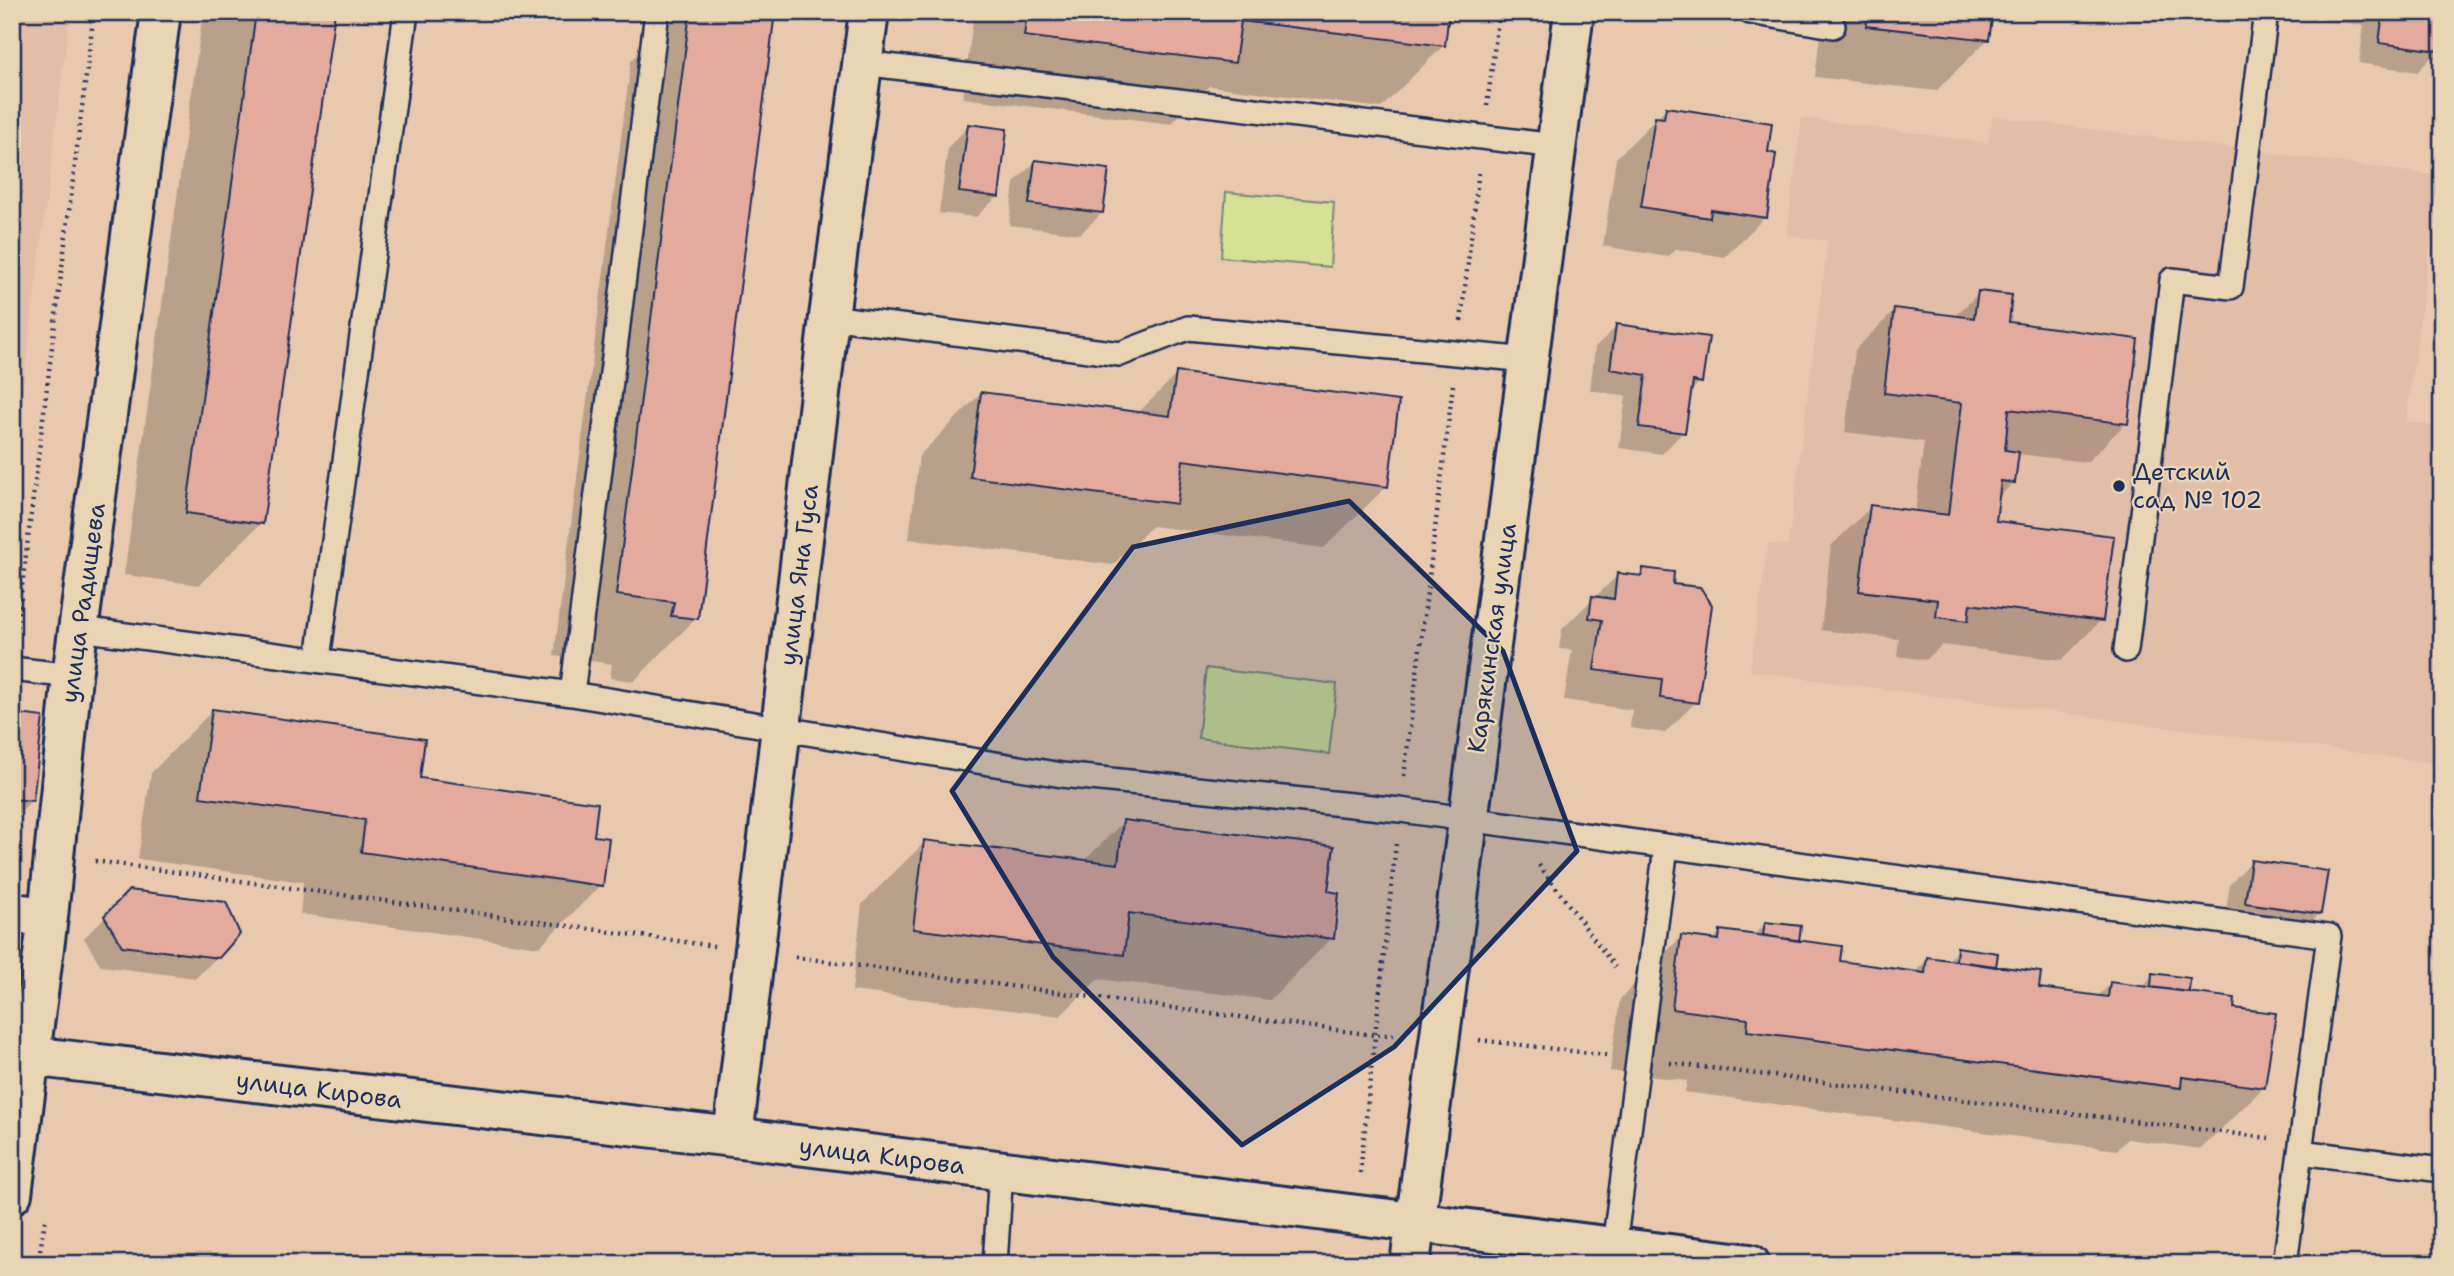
<svg xmlns="http://www.w3.org/2000/svg" width="2454" height="1276" font-family="'Shantell Sans',sans-serif">
<style>
.built{fill:#e2bda7}
.green{fill:#d5e295;stroke:#78887a;stroke-width:2}
.shadow{fill:#0003}
.building{fill:#e2ab9e;stroke:#1b2f5e;stroke-width:2}
.lines{fill:none;stroke-linecap:round;stroke-linejoin:round}
.lane-casing{stroke:#1b2f5e;stroke-width:28}
.street-casing{stroke:#1b2f5e;stroke-width:44}
.path{stroke:#1b2f5e;stroke-width:4.5;stroke-dasharray:2 5;stroke-linecap:butt}
.lane{stroke:#e9d4b3;stroke-width:23}
.street{stroke:#e9d4b3;stroke-width:38}
.marked{fill:#1b2f5e;fill-opacity:0.2;stroke:#1b2f5e;stroke-width:5;stroke-linejoin:round}
.poi-dot{fill:#1b2f5e;stroke:#e9d4b3;stroke-width:2.5}
.labels{text-anchor:middle;dominant-baseline:central;stroke-width:5;stroke-linejoin:round;paint-order:stroke}
.poi-label{font-size:24px;fill:#1b2f5e;stroke:#e9d4b3;text-anchor:start}
.street-label{font-size:24px;fill:#1b2f5e;stroke:#e9d4b3}
</style>
<rect width="100%" height="100%" fill="#e8c9ad"/>
<filter id="ink" filterUnits="userSpaceOnUse"><feTurbulence type="fractalNoise" baseFrequency=".0143" numOctaves="2"/><feDisplacementMap in="SourceGraphic" scale="14" xChannelSelector="R" yChannelSelector="G"/><feConvolveMatrix kernelMatrix="1 2 1 2 8 2 1 2 1" color-interpolation-filters="sRGB"/></filter>
<g filter="url(#ink)">
<path class="built" d="M12,12H70L12,475Z
M1993,116L2439,176L2406,422L2442,427V764L1750,671L1768,544L1788,546L1828,241L1787,235L1802,118L1988,143Z"/>
<path class="green" d="M1226,192L1334,202L1330,267L1221,257Z
M1206,668L1337,684L1329,754L1198,738Z"/>
<path class="shadow" d="M203,12H333L261,523L199,585L124,575Z
M679,12H774L696,618L634,681L610,678L612,664L554,656L631,61Z
M974,12H1448L1444,45L1381,108L1209,86L1171,124L963,98Z
M1783,12H1991L1988,39L1936,91L1815,77L1821,26Z
M2306,12H2442V53L2436,58H2431L2417,72L2359,63L2364,25L2305,19Z
M1666,109L1766,154L1765,217L1725,257L1676,249L1668,257L1603,246L1616,158Z
M969,126L998,196L976,217L939,213L948,147Z
M1036,161L1102,213L1080,234L1009,225L1014,183Z
M1979,293L2007,324L2126,423L2087,462L2017,454L2014,482L1997,499L1994,522L2101,620L2062,660L1942,645L1926,660L1897,656L1899,639L1821,630L1831,546L1871,507L1915,513L1924,442L1845,432L1855,350L1895,310L1954,317Z
M1617,326L1700,382L1689,393L1683,432L1662,454L1619,448L1626,396L1590,390L1595,347Z
M1177,374L1387,486L1324,548L1152,526L1113,565L909,539L919,456L981,393L1138,413Z
M1644,570L1671,585L1696,702L1665,733L1630,728L1632,710L1564,700L1572,650L1559,649L1562,629L1618,575L1636,577Z
M213,710L592,838L601,885L539,947L300,914L303,882L138,859L151,773Z
M12,715L32,800L12,820Z
M1123,822L1326,893L1332,938L1270,1000L1098,979L1060,1016L852,991L862,904L925,842L1084,861Z
M2251,862L2320,913L2298,935L2224,924L2230,884Z
M130,892L217,957L196,978L101,966L84,938Z
M1765,923L1838,963L1914,973L1928,959L1947,962L1958,949L2037,989L2097,997L2111,984L2142,988L2153,975L2187,991L2185,993L2232,1009L2264,1087L2201,1149L2127,1139L2117,1150L1685,1092L1687,1081L1610,1071L1620,999L1682,936L1712,940L1721,932L1755,936Z"/>
<path class="building" d="M256,12H335L263,524L186,513Z
M690,12H775L698,619L671,616L674,602L616,595Z
M1027,12H1449L1445,46L1241,21L1235,63L1024,36Z
M1868,12H1993L1989,40L1866,26Z
M2383,12H2442L2440,51L2379,43Z
M1666,107L1772,123L1768,152L1776,154L1767,218L1711,210L1710,218L1641,207L1655,117L1664,118Z
M968,124L1007,129L999,197L959,192Z
M1035,160L1109,169L1103,213L1029,204Z
M1978,291L2012,295L2009,322L2138,339L2128,424L2009,409L2005,450L2019,452L2015,483L2001,481L1996,521L2114,536L2103,621L1970,604L1968,621L1936,617L1938,600L1859,591L1870,505L1948,515L1962,403L1884,393L1894,308L1974,318Z
M1616,324L1709,337L1702,383L1693,381L1685,433L1639,427L1646,375L1610,369Z
M1176,372L1399,401L1388,487L1183,460L1177,504L970,477L981,392L1170,416Z
M1643,568L1674,572L1673,584L1700,587L1712,605L1698,703L1660,698L1662,679L1594,670L1602,620L1589,618L1592,596L1614,599L1617,573L1642,576Z
M212,709L425,739L420,778L598,803L594,836L609,838L603,886L361,852L365,820L200,797Z
M12,713L43,717L33,801L12,799Z
M1123,820L1334,846L1328,891L1339,893L1334,939L1129,913L1124,955L913,929L924,840L1118,864Z
M2251,860L2328,871L2321,914L2245,903Z
M129,890L226,902L240,934L219,958L122,946L104,916Z
M1765,922L1801,926L1799,941L1763,935Z
M1720,930L1842,946L1840,961L1925,973L1927,957L2041,972L2039,988L2108,997L2110,982L2235,998L2234,1008L2276,1013L2265,1088L2182,1077L2181,1088L1747,1031L1748,1019L1672,1009L1681,935L1719,940Z
M1957,947L1998,953L1996,967L1956,961Z
M2152,973L2190,978L2189,992L2151,987Z"/>
<g class="lines">
<g class="lane-casing">
<path id="lane" d="M1750,12L1833,26
M862,63L1556,146
M829,317L1120,354L1188,328L1529,360
M80,629L572,694L1062,775L1400,810L2329,936L2285,1264
M2126,650L2172,280L2231,287L2266,12
M318,659L406,12
M12,669L72,676
M572,694L657,12
M2300,1152L2442,1170
M1614,1246L1666,847
M995,1264L1001,1171"/>
</g>
<g class="street-casing">
<path id="street" d="M12,913L48,917
M12,1054L733,1137L1750,1264
M733,1137L829,317L869,12
M12,1194L48,917L72,676L161,12
M1410,1264L1574,12"/>
</g>
<path class="path" d="M1487,106L1499,12
M1461,321L1479,170
M16,634L94,12
M1404,776L1453,385
M95,861L714,946
M1539,865L1615,967
M795,957L1374,1035H1397
M1479,1040L1606,1055
M1670,1063L2269,1138
M1360,1173L1396,844
M38,1264L45,1220"/>
<use href="#lane" class="lane"/>
<use href="#street" class="street"/>
</g>
</g>
<path class="marked" d="M1349,501L1503,651L1577,851L1394,1047L1242,1145L1053,957L952,791L1133,547Z"/>
<circle class="poi-dot" cx="2119" cy="486" r="7"/>
<g class="labels">
<g class="poi-label">
<text x="2133" y="472">Детский<tspan x="2133" dy="28">сад № 102</tspan></text>
</g>
<g class="street-label">
<text transform="translate(799 575) rotate(-83)">улица Яна Гуса</text>
<text transform="translate(83 603) rotate(-82)">улица Радищева</text>
<text transform="translate(1492 638) rotate(-82)">Карякинская улица</text>
<text transform="translate(319 1090) rotate(7)">улица Кирова</text>
<text transform="translate(882 1156) rotate(7)">улица Кирова</text>
</g>
</g>
<rect width="2454" height="1276" fill="none" stroke="#e9d4b3" stroke-width="42"/>
<rect x="21" y="21" width="2412" height="1234" fill="none" stroke="#1b2f5e" stroke-width="2.5" filter="url(#ink)"/>
</svg>
